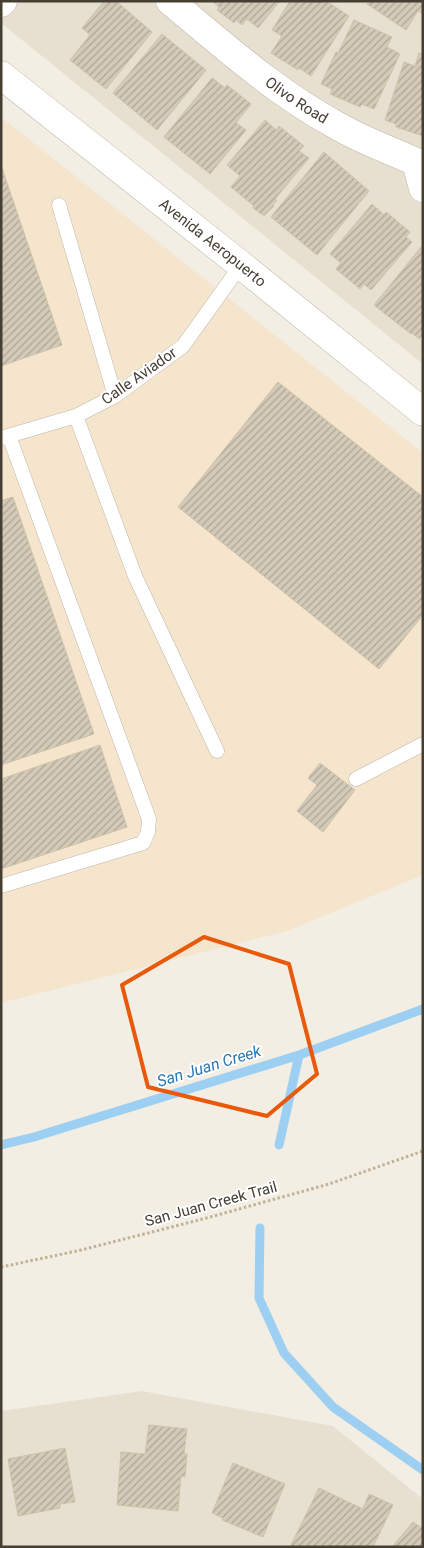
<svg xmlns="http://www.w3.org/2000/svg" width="424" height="1548" font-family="Roboto,sans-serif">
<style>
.residential{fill:#e7e0d1}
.commercial{fill:#f6e5cd}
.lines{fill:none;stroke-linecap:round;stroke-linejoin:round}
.stream{stroke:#9ccff2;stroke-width:9}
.building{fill:url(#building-hatch);stroke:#cfc2ab}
.service-casing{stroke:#beb6a6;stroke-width:15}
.minor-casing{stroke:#beb6a6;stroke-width:29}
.tertiary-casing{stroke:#beb6a6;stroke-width:29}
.path{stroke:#c0b296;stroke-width:3;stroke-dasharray:2.5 2.5;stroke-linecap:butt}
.service{stroke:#fff;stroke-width:14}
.minor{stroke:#fff;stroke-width:28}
.tertiary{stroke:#fff;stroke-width:28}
.marked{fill:none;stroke:#e8590c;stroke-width:4;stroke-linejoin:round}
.labels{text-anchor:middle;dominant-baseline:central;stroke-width:4;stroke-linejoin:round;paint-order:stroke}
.street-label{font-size:15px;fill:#443e33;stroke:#fff}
.water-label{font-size:16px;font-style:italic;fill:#2978b4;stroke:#fff}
</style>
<defs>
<pattern id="building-hatch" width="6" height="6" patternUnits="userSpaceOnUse" patternTransform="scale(1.25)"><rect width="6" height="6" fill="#d4cab8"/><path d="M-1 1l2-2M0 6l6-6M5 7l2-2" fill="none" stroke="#aea596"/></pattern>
</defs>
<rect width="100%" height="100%" fill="#f2eee3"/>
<path class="residential" d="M1,1H423V364L1,23Z
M142,1391L333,1426L423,1499V1547H1V1411Z"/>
<path class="commercial" d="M1,117L423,453V875L287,931L1,1003Z"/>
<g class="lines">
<path class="stream" d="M1,1145L34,1137L299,1055L423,1009
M279,1145L299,1055
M260,1228L259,1298L284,1353L333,1407L423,1470"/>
</g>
<path class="building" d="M104,1H116L152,32L106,89L70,60L90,35L82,28Z
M212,1H280L258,28L247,19L242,25L236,20L234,23L217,10L219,7Z
M290,1H326L349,16L311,76L299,68L298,70L271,53L282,36L272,30Z
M369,1H423V14L418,11L406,30L367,4Z
M354,20L392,37L387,47L400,54L374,109L362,104L360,107L330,94L332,89L321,84L336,52L338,53Z
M162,34L206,70L157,130L113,93Z
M419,53L423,55V136L396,127V124L385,120L404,62L415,66Z
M212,78L225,88L227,85L251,104L236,123L246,130L210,174L164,137Z
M265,120L276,130L279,126L304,146L299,151L309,158L275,199L277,200L273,205L274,206L264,216L253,208L254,206L231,187L240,176L227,165Z
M324,152L369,191L317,255L271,217Z
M1,165L62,345L1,366Z
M372,204L384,215L386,212L410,232L406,237L412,242L371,290L364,284L360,289L336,269L341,263L330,254Z
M421,247L423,249V335L419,339L412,333L411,334L374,305Z
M278,382L423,497V615L379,669L178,507Z
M13,497L94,734L1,765V501Z
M100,745L127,827L1,869V779Z
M320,763L355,790L323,832L297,811L317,785L308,778Z
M149,1425L187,1429L184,1454H187L185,1477L181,1476L178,1511L117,1505L121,1452L145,1454Z
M65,1448L75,1502L60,1504V1508L18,1516L8,1459Z
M233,1463L285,1484L263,1537L222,1520L223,1518L212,1513Z
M319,1488L363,1509L369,1494L393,1505L373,1547H290Z
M413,1522L423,1529V1547H392Z"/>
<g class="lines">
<g class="service-casing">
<path id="service" d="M59,205L115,396
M76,416L135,576L217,751
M1,438L76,416L115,396L183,346L241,265
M356,779L423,744
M1,886L143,843L148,832L149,819L9,436"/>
</g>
<g class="minor-casing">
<g id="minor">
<path id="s1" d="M170,1C223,45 275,92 336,125C361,140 390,150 416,162L423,188"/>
<path d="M1,3L3,1"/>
</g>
</g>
<g class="tertiary-casing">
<g id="tertiary">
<path id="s2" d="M1,75L241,265L423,412"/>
</g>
</g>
<path class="path" d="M1,1267L77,1251L203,1219L329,1184L423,1151"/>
<use href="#service" class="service"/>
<use href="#minor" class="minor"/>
<use href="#tertiary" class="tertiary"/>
</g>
<path class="marked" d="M204,937L289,964L317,1074L267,1116L148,1087L122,985Z"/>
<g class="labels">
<g class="street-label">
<text stroke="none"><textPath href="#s1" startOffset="161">Olivo Road</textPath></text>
<text stroke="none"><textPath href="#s2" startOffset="270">Avenida Aeropuerto</textPath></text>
<text transform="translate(139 376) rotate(-35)">Calle Aviador</text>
<text transform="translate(211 1204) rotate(-15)">San Juan Creek Trail</text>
</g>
<g class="water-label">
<text transform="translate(209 1066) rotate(-17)">San Juan Creek</text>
</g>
</g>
<rect width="424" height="1548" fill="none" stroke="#443e33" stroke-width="5"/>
</svg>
